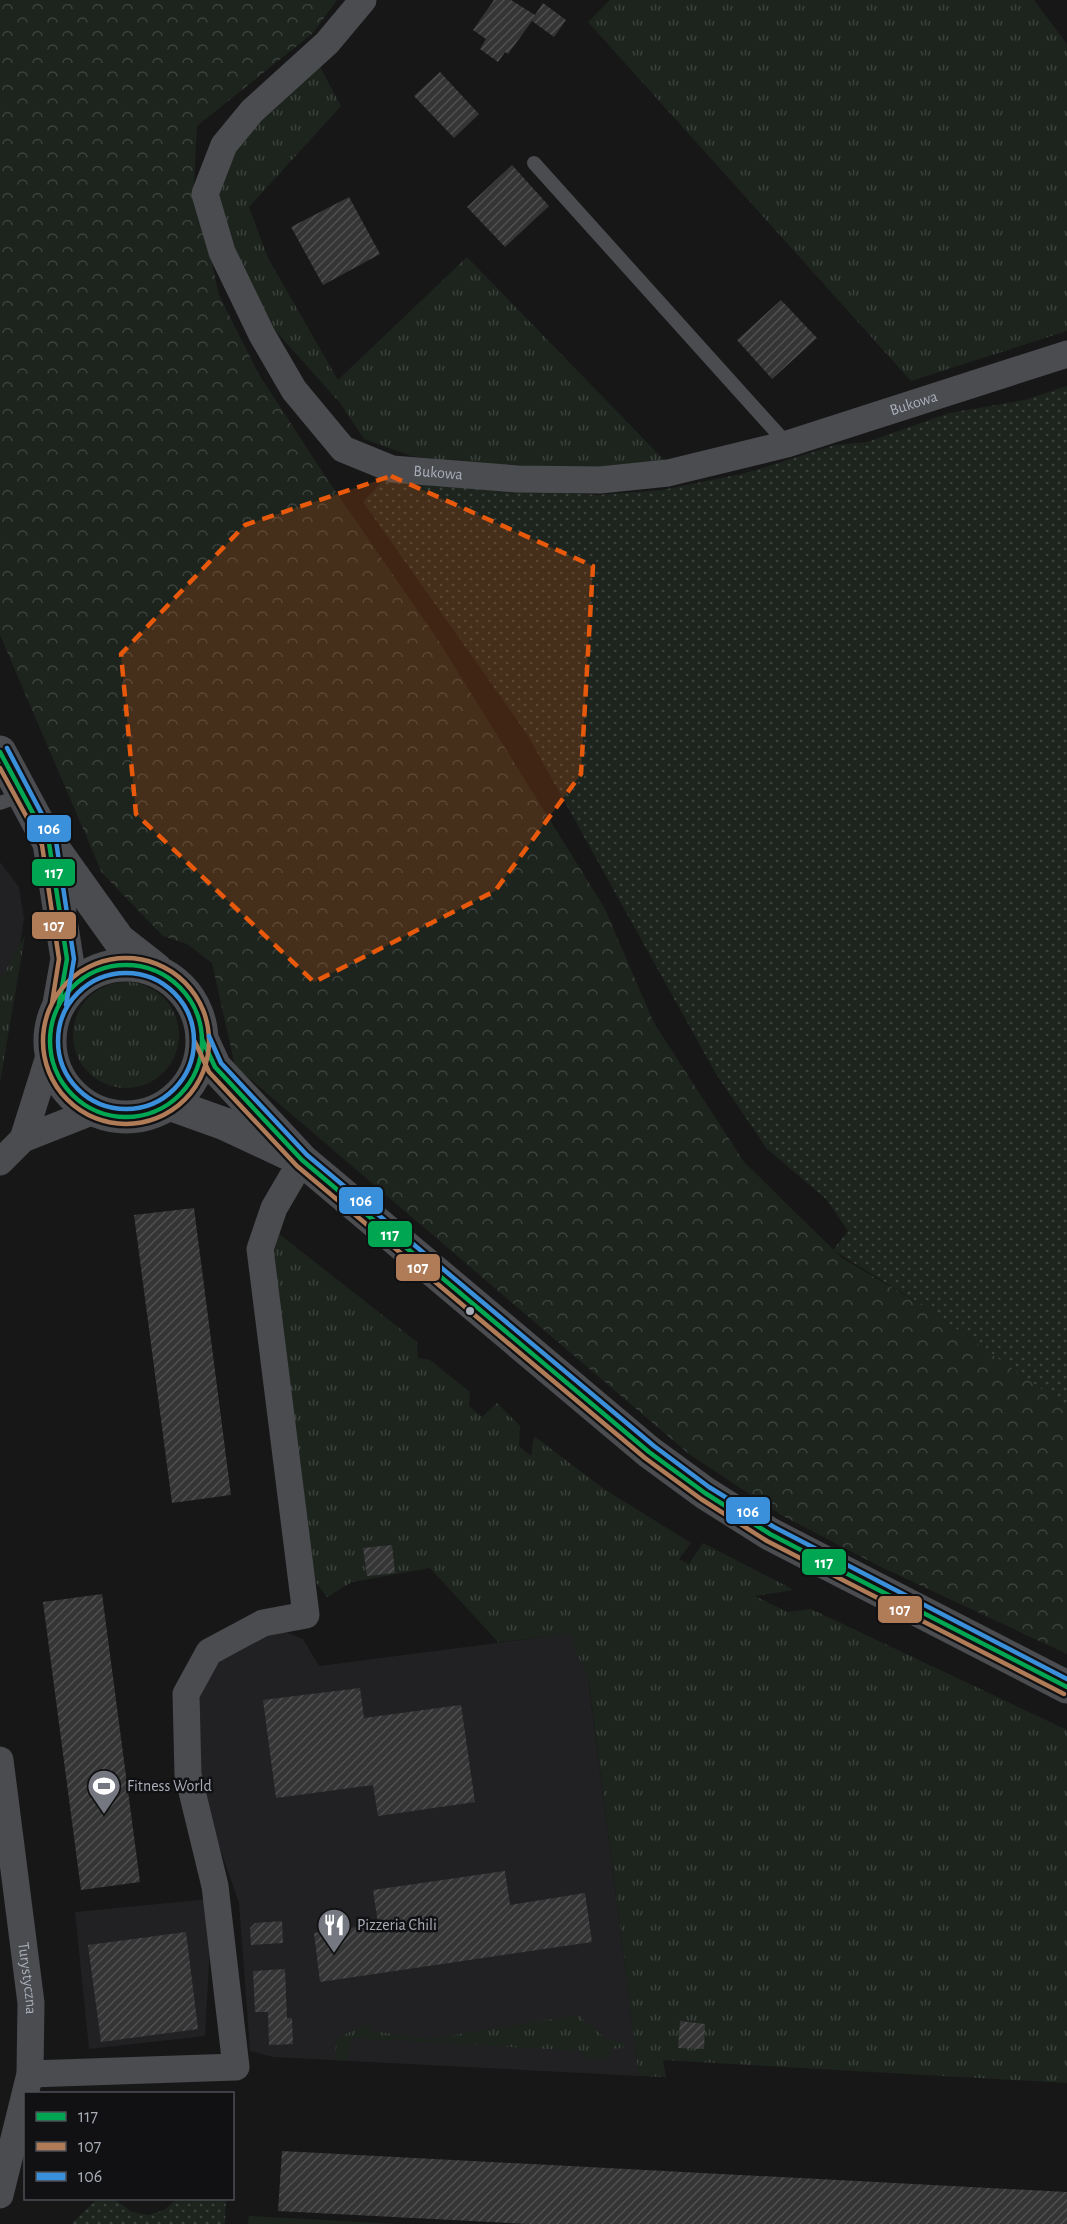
<svg xmlns="http://www.w3.org/2000/svg" width="1067" height="2224" font-family="'Alegreya Sans',sans-serif">
<style>
.built{fill:#212123}
.grass{fill:url(#grass-tufts)}
.forest{fill:url(#forest-crowns)}
.garden{fill:url(#garden-dots)}
.building{fill:url(#building-hatch)}
.lines{fill:none;stroke-linecap:round;stroke-linejoin:round}
.service{stroke:#4b4c50;stroke-width:14}
.minor{stroke:#4b4c50;stroke-width:27}
.tertiary{stroke:#4b4c50;stroke-width:33}
.bus-1-casing{stroke:#111113;stroke-width:9}
.bus-2-casing{stroke:#111113;stroke-width:9}
.bus-3-casing{stroke:#111113;stroke-width:9}
.bus-1{stroke:#00a651;stroke-width:4.5}
.bus-2{stroke:#b07c57;stroke-width:4.5}
.bus-3{stroke:#3a90db;stroke-width:4.5}
.marked{fill:#e8590c;fill-opacity:0.2;stroke:#e8590c;stroke-width:4.5;stroke-dasharray:12 8;stroke-linejoin:round}
.bus-dot{fill:#a8adb8;stroke:#111113;stroke-width:2}
.labels{text-anchor:middle;dominant-baseline:central;stroke-width:5;stroke-linejoin:round;paint-order:stroke}
.street-label{font-size:16px;fill:#a8adb8;stroke:#111113}
.poi-label{font-size:16px;fill:#a8adb8;stroke:#111113;text-anchor:start}
.line-badge{stroke:#111113;stroke-width:2}
.badge-label{font-size:16px;text-anchor:middle;font-weight:bold;fill:#fff}
</style>
<defs>
<pattern id="grass-tufts" width="24" height="20" patternUnits="userSpaceOnUse" patternTransform="scale(1.5)"><rect width="24" height="20" fill="#1d241e"/><path d="M3 7l-1-3M5 7V3M7 7l1-3M15 17l-1-3M17 17v-4M19 17l1-3" fill="none" stroke="#3b413d"/></pattern>
<pattern id="forest-crowns" width="20" height="18" patternUnits="userSpaceOnUse" patternTransform="scale(1.5)"><rect width="20" height="18" fill="#1d241e"/><path d="M2 6a3 3 0 1 1 6 0M12 15a3 3 0 1 1 6 0" fill="none" stroke="#3b413d"/></pattern>
<pattern id="garden-dots" width="8" height="8" patternUnits="userSpaceOnUse" patternTransform="scale(1.5)"><rect width="8" height="8" fill="#1d241e"/><path d="M2 2h.1M6 6h.1" fill="none" stroke="#3b413d" stroke-width="1.8" stroke-linecap="round"/></pattern>
<pattern id="building-hatch" width="6" height="6" patternUnits="userSpaceOnUse" patternTransform="scale(1.5)"><rect width="6" height="6" fill="#353536"/><path d="M-1 1l2-2M0 6l6-6M5 7l2-2" fill="none" stroke="#4f5051"/></pattern>
</defs>
<rect width="100%" height="100%" fill="#171717"/>
<path class="built" d="M0,862L19,887L24,918L19,954L0,990Z
M283,1631L303,1639L319,1666L582,1632L639,2076L273,2057L250,2051L239,1903L198,1786L195,1714L210,1666L252,1637Z
M209,1899L212,1910L205,2036L89,2049L75,1912Z"/>
<path class="grass" d="M610,0H1034L1067,44V331L911,381L588,22Z
M320,67L341,106L249,207L268,258L338,380L467,257L666,462L624,468L516,470L411,456L364,439L340,403L272,327L233,249L219,194L231,153L258,119Z
M25,936L0,1083V980Z
M73 1035a53 53 0 1 1 106 0a53 53 0 1 1-106 0Z
M279,1234L417,1342L418,1358L430,1360L470,1392L469,1406L482,1417L497,1403L520,1426L519,1446L531,1456L534,1436L604,1489L691,1543L679,1559L689,1564L703,1543L794,1590L755,1596L787,1612L811,1609L1067,1730V2083L663,2060L666,2077L639,2076L589,1683L570,1634L498,1642L430,1568L352,1582L327,1597L311,1576L269,1260Z
M578,2015L606,2039L625,2043L623,2048L611,2049L610,2060L582,2057V2051L352,2038L347,2061L334,2060L337,2038L369,2023L372,2031L429,2039Z
M249,2216L397,2224H248Z"/>
<path class="forest" d="M0,0H337L313,33L197,126L194,182L219,295L258,373L327,479L438,640L604,907L654,1023L744,1162L842,1258L928,1309L1067,1407V1654L881,1567L781,1515L689,1454L235,1066L212,963L187,944L163,936L102,873L0,635Z"/>
<path class="garden" d="M1067,386V1407L928,1309L833,1250L848,1231L826,1199L767,1149L716,1074L527,734L363,502L382,481L598,495L662,490L746,473L835,445L867,442L949,413L1025,400Z
M97,2199H114L132,2212L148,2215L164,2210L177,2199H226L225,2224H71Z"/>
<path class="building" d="M494,0H511L535,15L543,3L566,20L554,37L532,21L508,54L505,52L498,62L480,49L486,39L473,30Z
M440,72L479,114L454,138L414,96Z
M512,165L549,206L505,247L467,207Z
M349,197L380,254L323,285L291,227Z
M781,300L817,338L772,379L737,340Z
M194,1208L231,1495L172,1503L134,1215Z
M392,1545L395,1573L367,1576L363,1548Z
M102,1594L140,1882L81,1890L43,1602Z
M360,1688L364,1718L461,1705L475,1802L378,1816L373,1785L276,1798L263,1700Z
M505,1871L510,1905L585,1893L592,1942L320,1982L314,1933L378,1924L373,1890Z
M282,1921L283,1943L251,1945L250,1928L255,1923Z
M186,1932L198,2029L101,2042L88,1945Z
M285,1969L287,2018H292L293,2044L269,2045L268,2012H255L253,1971Z
M680,2021L705,2024L704,2049L678,2048Z
M282,2151L1067,2192V2224H529L278,2211Z"/>
<g class="lines">
<path class="service" d="M534,163L787,444
M0,803L23,795"/>
<g class="minor">
<path id="s1" d="M363,0L327,43L252,111L224,145L205,194L222,252L262,335L294,390L343,449L392,469L518,479L600,480L668,473L787,444L1067,354"/>
<path d="M23,1139L50,1053"/>
<path d="M0,1162L23,1139L94,1111"/>
<path id="s2" d="M0,1760L31,2003L30,2074L0,2195"/>
<path d="M30,2074L236,2067L215,1886L188,1775L186,1694L209,1652L263,1623L306,1615L260,1249L274,1208L302,1160"/>
</g>
<path class="tertiary" d="M0,752L49,843L67,959L59,1004
M54,849L119,940L156,969
M50 1041a76 76 0 1 1 152 0a76 76 0 1 1-152 0Z
M202,1039L215,1067L302,1160L649,1452L705,1493L770,1534L1067,1687
M169,1104L225,1124L287,1153"/>
<g class="bus-1-casing">
<path id="bus-1" d="M0,752L49,843L67,959L59,1004
M50 1041a76 76 0 1 1 152 0a76 76 0 1 1-152 0Z
M202,1039L215,1067L302,1160L649,1452L705,1493L770,1534L1067,1687"/>
</g>
<g class="bus-2-casing">
<path id="bus-2" d="M0,768L42,845L59,959L52,1003
M43 1041a83 83 0 1 1 166 0a83 83 0 1 1-166 0Z
M195,1042L209,1072L297,1166L645,1458L701,1499L767,1541L1064,1694"/>
</g>
<g class="bus-3-casing">
<path id="bus-3" d="M7,748L56,841L74,959L66,1005
M58 1041a68 68 0 1 1 136 0a68 68 0 1 1-136 0Z
M209,1036L221,1063L307,1155L654,1446L709,1487L774,1527L1067,1679"/>
</g>
<use href="#bus-1" class="bus-1"/>
<use href="#bus-2" class="bus-2"/>
<use href="#bus-3" class="bus-3"/>
</g>
<path class="marked" d="M391,476L593,566L581,774L495,891L314,982L136,814L121,654L245,525Z"/>
<defs>
<g id="stadium-pin" transform="scale(1.725)"><path d="M0 17L-7.5 6A9.5 9.5 0 1 1 7.5 6Z" fill="#757880" stroke="#111113"/><path d="M0-5a6.5 5 0 1 0 0 10a6.5 5 0 1 0 0-10ZM-3.5-1.8h7v3.6h-7Z" fill="#fff"/></g>
<g id="restaurant-pin" transform="scale(1.725)"><path d="M0 17L-7.5 6A9.5 9.5 0 1 1 7.5 6Z" fill="#757880" stroke="#111113"/><path d="M-5-6h1v4h1v-4h1v4h1v-4h1v5L-1.5 .5V6h-2V.5L-5-1ZM5-6V6H3V1.5H1.5Q1.5-4 5-6Z" fill="#fff"/></g>
</defs>
<g fill-rule="evenodd">
<use href="#stadium-pin" x="104" y="1786"/>
<use href="#restaurant-pin" x="334" y="1925"/>
</g>
<circle class="bus-dot" cx="470" cy="1311" r="5"/>
<g class="labels">
<g class="street-label">
<text stroke="none"><textPath href="#s1" startOffset="1132">Bukowa</textPath></text>
<text stroke="none"><textPath href="#s1" startOffset="646">Bukowa</textPath></text>
<text stroke="none"><textPath href="#s2" startOffset="220">Turystyczna</textPath></text>
</g>
<g class="poi-label">
<text x="127" y="1786">Fitness World</text>
<text x="357" y="1925">Pizzeria Chili</text>
</g>
</g>
<g class="line-badge">
<rect x="26" y="814" width="46" height="29" rx="6" fill="#3a90db"/>
<rect x="31" y="858" width="45" height="29" rx="6" fill="#00a651"/>
<rect x="31" y="911" width="46" height="29" rx="6" fill="#b07c57"/>
<rect x="338" y="1186" width="46" height="29" rx="6" fill="#3a90db"/>
<rect x="367" y="1220" width="46" height="28" rx="6" fill="#00a651"/>
<rect x="395" y="1253" width="46" height="29" rx="6" fill="#b07c57"/>
<rect x="725" y="1496" width="46" height="29" rx="6" fill="#3a90db"/>
<rect x="801" y="1548" width="46" height="28" rx="6" fill="#00a651"/>
<rect x="877" y="1595" width="46" height="29" rx="6" fill="#b07c57"/>
</g>
<g class="badge-label">
<text x="49" y="834">106</text>
<text x="54" y="878">117</text>
<text x="54" y="931">107</text>
<text x="361" y="1206">106</text>
<text x="390" y="1240">117</text>
<text x="418" y="1273">107</text>
<text x="748" y="1517">106</text>
<text x="824" y="1568">117</text>
<text x="900" y="1615">107</text>
</g>
<rect x="24" y="2092" width="210" height="108" fill="#111113" stroke="#4d4f55" stroke-width="1.5"/>
<rect x="36" y="2112" width="30" height="9" fill="#00a651" stroke="#4d4f55" stroke-width="1.5"/>
<text x="78" y="2122" font-size="18" fill="#a8adb8">117</text>
<rect x="36" y="2142" width="30" height="9" fill="#b07c57" stroke="#4d4f55" stroke-width="1.5"/>
<text x="78" y="2152" font-size="18" fill="#a8adb8">107</text>
<rect x="36" y="2172" width="30" height="9" fill="#3a90db" stroke="#4d4f55" stroke-width="1.5"/>
<text x="78" y="2182" font-size="18" fill="#a8adb8">106</text>
</svg>
